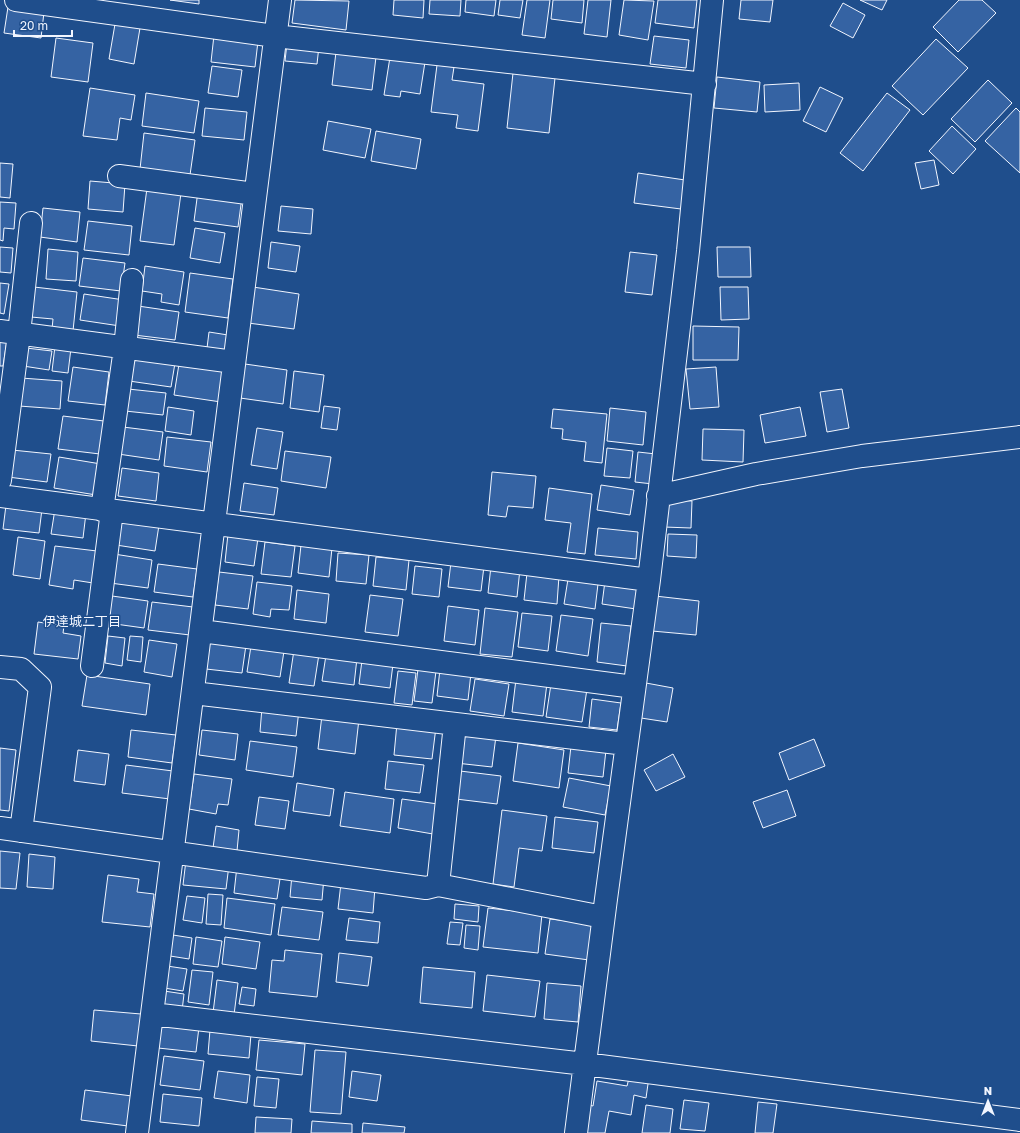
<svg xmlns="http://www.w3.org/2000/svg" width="1020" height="1133" font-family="'Golos Text','Noto Sans JP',sans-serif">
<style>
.building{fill:#3563a3;stroke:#f2f6ff}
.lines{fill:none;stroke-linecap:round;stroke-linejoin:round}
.minor-casing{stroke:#f2f6ff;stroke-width:24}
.minor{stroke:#1f4e8c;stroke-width:22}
.labels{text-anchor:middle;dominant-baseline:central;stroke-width:3;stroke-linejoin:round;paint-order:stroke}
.neighbourhood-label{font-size:13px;fill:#f2f6ff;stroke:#1f4e8c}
</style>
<rect width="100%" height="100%" fill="#1f4e8c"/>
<path class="building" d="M170,0H199V4Z
M295,0L349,1L346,30L292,23Z
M394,0H424L423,18L393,15Z
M430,0H461L460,16L429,14Z
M466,0H496L494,16L465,12Z
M500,0H523L520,18L498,15Z
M527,0H550L545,38L522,35Z
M553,0H584L582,23L551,19Z
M588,0H611L607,37L584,34Z
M624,0L654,1L648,40L619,35Z
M658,0H697L694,28L655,23Z
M741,0H773L770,22L739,19Z
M860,0H887L882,10Z
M959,0H982L996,13L958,52L933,27Z
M843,3L865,15L853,38L830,26Z
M8,7L44,12L41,38L4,33Z
M115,24L140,28L134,64L109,59Z
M214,35L258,41L255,67L211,62Z
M654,36L689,40L686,68L650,64Z
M56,38L93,43L88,82L51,77Z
M936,39L968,68L923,115L892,86Z
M287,43L319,46L317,64L285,61Z
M336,52L376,57L372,90L332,85Z
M390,57L425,62L420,94L401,91L400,97L384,95Z
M437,65L454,67L452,80L484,84L478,131L456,128L458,115L431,112Z
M212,66L242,70L238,97L208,93Z
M513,73L555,78L549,133L507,128Z
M717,77L760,82L757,112L714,108Z
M988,80L1012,103L975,142L951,119Z
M799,83L800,110L765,112L764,85Z
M820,87L843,98L826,132L803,121Z
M90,88L135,95L131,120L120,118L117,140L83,136Z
M146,93L199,101L194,133L142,126Z
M887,93L910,110L863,171L840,153Z
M205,108L247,112L244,140L202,136Z
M1016,108L1020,112V173L985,141Z
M328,121L371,129L365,158L323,150Z
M952,126L976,149L953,174L929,151Z
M376,131L421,139L416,169L371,161Z
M144,133L195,140L190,175L140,169Z
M934,160L939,185L921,189L915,163Z
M0,163L13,164L10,198L0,197Z
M638,173L685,180L681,209L634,203Z
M90,181L125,184L123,212L88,209Z
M147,188L181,193L174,245L140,241Z
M198,191L242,197L238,227L194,221Z
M0,202L16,203L14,229L4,228L3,241L0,240Z
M281,206L313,209L311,234L278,231Z
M43,208L80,212L77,242L40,237Z
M88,221L132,226L129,255L84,250Z
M195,228L225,233L220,263L190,258Z
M271,242L300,246L296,272L268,268Z
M0,247L13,248L11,273L0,272Z
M717,247H750L751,277H718Z
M48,249L78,252L76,281L46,279Z
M630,252L657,255L652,295L625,292Z
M83,258L125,263L121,291L79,286Z
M145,266L184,272L179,305L161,302L162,294L142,291Z
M190,273L233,279L228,318L185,312Z
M0,283L9,284L4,314L0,313Z
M34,287L77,292L73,331L52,329L53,319L31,317Z
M253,287L299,294L294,329L248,323Z
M720,287H748L749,319L721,320Z
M84,294L124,300L120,326L80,320Z
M138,306L179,312L175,340L134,335Z
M693,326L739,327L738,360H693Z
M209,332L228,335L226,351L207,348Z
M0,339L7,340L3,366H0Z
M55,346L71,348L68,373L52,371Z
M26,348L52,351L49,370L23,366Z
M132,357L175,363L171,387L129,381Z
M179,364L225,371L221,402L174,395Z
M245,364L287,370L283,404L240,398Z
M73,367L109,372L105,405L68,401Z
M716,367L719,407L690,409L686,369Z
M294,371L324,375L319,412L290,408Z
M21,378L62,381L60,409L19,406Z
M128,389L166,393L163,415L125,411Z
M842,389L849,428L827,432L820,392Z
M324,406L340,408L337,430L321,428Z
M168,407L194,411L191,435L165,431Z
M800,407L806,436L765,443L760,415Z
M610,408L646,412L643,445L607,441Z
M553,409L607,414L602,463L584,461L586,442L562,439L563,429L551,428Z
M63,416L104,421L100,454L58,449Z
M123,427L163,432L159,460L118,454Z
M257,428L283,432L277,469L251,465Z
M703,429L744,430L743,462L702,460Z
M167,437L211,442L207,472L164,466Z
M607,448L633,451L630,478L604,476Z
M12,450L51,454L47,482L8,477Z
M285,451L331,457L326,488L281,481Z
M638,452L656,454L653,484L635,482Z
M59,457L101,464L96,495L54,488Z
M122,468L159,473L156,501L118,496Z
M492,472L536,476L533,508L508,506L506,517L488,515Z
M244,483L278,488L274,515L240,511Z
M601,485L634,490L630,515L597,510Z
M549,488L592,494L585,554L567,552L571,523L545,520Z
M666,499L692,501L691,528L664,527Z
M6,505L42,509L39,533L3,529Z
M55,509L86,513L83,538L51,534Z
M120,519L159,525L155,551L116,545Z
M598,528L638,532L636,559L595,555Z
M228,534L258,538L254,566L225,562Z
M668,534L697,535L696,558L667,556Z
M18,537L45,541L40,579L13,575Z
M265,542L295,546L291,577L261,574Z
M301,545L332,548L329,577L298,573Z
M55,546L97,551L93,583L74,580L73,589L49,585Z
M338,553L369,555L366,584L336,581Z
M114,554L152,560L148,588L110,583Z
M376,557L409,560L406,590L373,586Z
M451,562L484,566L481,591L448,587Z
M158,564L197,569L193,597L154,592Z
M415,566L442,569L439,597L412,594Z
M491,566L520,569L517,597L488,593Z
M219,572L253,576L248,609L215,605Z
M527,573L559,576L557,604L524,600Z
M568,579L598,584L595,609L564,604Z
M605,581L639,585L636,609L602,604Z
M257,582L292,586L289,610L271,609L270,617L253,614Z
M297,590L329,594L326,623L294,619Z
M370,595L403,599L398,636L365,632Z
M112,596L148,601L144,628L108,623Z
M655,596L699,601L696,635L652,631Z
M152,602L193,607L190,635L148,630Z
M448,606L479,610L475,645L444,641Z
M485,608L518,612L512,657L480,654Z
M522,613L552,616L548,651L518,647Z
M561,615L593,619L588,656L556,651Z
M38,622L64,626L63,633L81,636L78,659L34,654Z
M601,623L631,626L627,666L597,662Z
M108,636L125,638L122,666L105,663Z
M130,636L143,637L141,662L127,660Z
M149,640L177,644L172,677L144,672Z
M210,640L246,645L242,673L206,669Z
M251,646L284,651L280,677L247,672Z
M294,650L319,654L314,686L289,683Z
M326,655L357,658L354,685L322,681Z
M362,660L393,664L390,688L359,684Z
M418,669L436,671L432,703L414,701Z
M440,669L471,673L468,700L437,696Z
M398,671L416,673L412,705L394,703Z
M87,675L150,684L146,715L82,706Z
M475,679L509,684L504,716L470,711Z
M516,679L547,683L543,716L512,712Z
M646,683L673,688L667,722L641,718Z
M551,684L587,689L582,722L546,717Z
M592,699L621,703L617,730L589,727Z
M262,707L299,710L296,736L260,732Z
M322,715L359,719L355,754L318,749Z
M397,723L436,727L432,759L394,755Z
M131,730L176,735L172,763L128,757Z
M202,730L238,734L235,760L199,755Z
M460,731L496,736L492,767L456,763Z
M814,739L825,766L789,780L779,753Z
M250,741L297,747L293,777L246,770Z
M518,743L564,750L559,788L513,781Z
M571,746L606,750L603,777L568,773Z
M0,748L16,750L9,811L0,810Z
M78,750L109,754L105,785L74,781Z
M673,754L685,777L656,791L644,770Z
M388,761L424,765L420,793L385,789Z
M126,765L173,771L170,799L122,793Z
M460,771L501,776L497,804L456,799Z
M194,774L232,779L228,805L218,804L216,814L189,809Z
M569,778L611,786L605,815L563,807Z
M297,783L334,789L330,816L293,811Z
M787,790L796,816L763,828L753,802Z
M345,792L394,799L390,833L340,826Z
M259,797L289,801L285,829L255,825Z
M402,799L438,804L433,834L398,828Z
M502,810L547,816L542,851L519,848L514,887L493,884Z
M555,817L598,822L594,853L552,848Z
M216,826L239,830L237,851L213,848Z
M0,851L20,853L16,889L0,888Z
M29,854L55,857L53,889L27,887Z
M186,860L229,865L226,889L183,885Z
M237,866L281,872L277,899L234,893Z
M292,874L324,877L322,900L290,897Z
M108,875L139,879L137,892L154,894L150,927L102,922Z
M341,883L375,887L373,913L338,909Z
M208,894L223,895L221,925L206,924Z
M187,896L205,898L202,923L183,920Z
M227,898L275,904L271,935L224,928Z
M455,904L479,906L478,922L454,919Z
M282,907L323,912L319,940L278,935Z
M488,908L542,914L538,953L483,947Z
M349,918L380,922L378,943L346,940Z
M550,919L593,924L589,960L545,954Z
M450,922L463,923L460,945L447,944Z
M466,925L480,926L478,950L464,948Z
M173,935L192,938L189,959L170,956Z
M196,937L222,941L218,967L193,964Z
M225,937L260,942L256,969L222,964Z
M285,950L322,954L317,997L269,992L272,960L284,961Z
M339,953L372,957L368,986L336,982Z
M167,966L187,969L183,991L164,988Z
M423,967L475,972L472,1008L420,1003Z
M192,970L213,972L209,1005L188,1002Z
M487,975L540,981L535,1017L483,1011Z
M217,980L238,983L234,1015L213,1013Z
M547,983L581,986L578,1022L544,1019Z
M242,987L256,989L254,1006L239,1004Z
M164,991L184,994L182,1011L162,1009Z
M94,1010L141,1014L138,1046L91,1041Z
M161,1023L199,1027L196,1052L158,1048Z
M210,1030L251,1034L249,1058L208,1054Z
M259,1040L305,1044L302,1075L256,1070Z
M315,1050L346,1052L341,1114L310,1112Z
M164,1056L204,1061L200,1090L160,1085Z
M218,1071L250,1075L247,1103L214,1098Z
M352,1071L381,1075L377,1101L349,1097Z
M630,1074L649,1077L646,1098L634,1095L631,1115L609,1111L605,1133H584L589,1105L593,1106L597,1081L627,1086Z
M257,1077L279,1079L276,1108L254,1106Z
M85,1090L132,1096L128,1126L81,1120Z
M163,1094L202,1098L199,1126L160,1122Z
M684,1100L709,1103L705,1131L680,1129Z
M758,1102L777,1104L773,1133H755Z
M646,1105L673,1109L670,1133H642Z
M256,1117L292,1119L291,1133H255Z
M312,1121L352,1124V1133H311Z
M363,1123L405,1127L404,1133H362Z"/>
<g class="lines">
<g class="minor-casing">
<path id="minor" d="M16,0L275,36L705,84
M119,176L255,194
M0,331L234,362
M0,480L19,334L31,223
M0,496L649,580
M658,496L756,474L862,456L1020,437
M102,510L125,348L132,280
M201,631L634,687
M92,666L112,511
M0,667L21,669L40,687L21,831
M193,693L626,744
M0,828L426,888L438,885L455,724
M438,885L603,917
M152,1014L585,1064L1020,1120
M137,1133L280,0
M576,1133L606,899L649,580L688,251L712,0"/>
</g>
<use href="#minor" class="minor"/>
</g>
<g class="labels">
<g class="neighbourhood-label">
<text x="82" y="621">伊達城二丁目</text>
</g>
</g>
<g transform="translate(988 1101)" stroke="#1f4e8c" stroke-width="3" paint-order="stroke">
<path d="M0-3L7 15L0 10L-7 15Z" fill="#f2f6ff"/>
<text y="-6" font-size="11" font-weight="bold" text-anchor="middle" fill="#f2f6ff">N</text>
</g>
<path d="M14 30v6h58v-6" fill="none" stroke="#f2f6ff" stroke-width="2"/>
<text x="20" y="30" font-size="12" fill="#f2f6ff" stroke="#1f4e8c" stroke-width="3" paint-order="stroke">20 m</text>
</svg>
